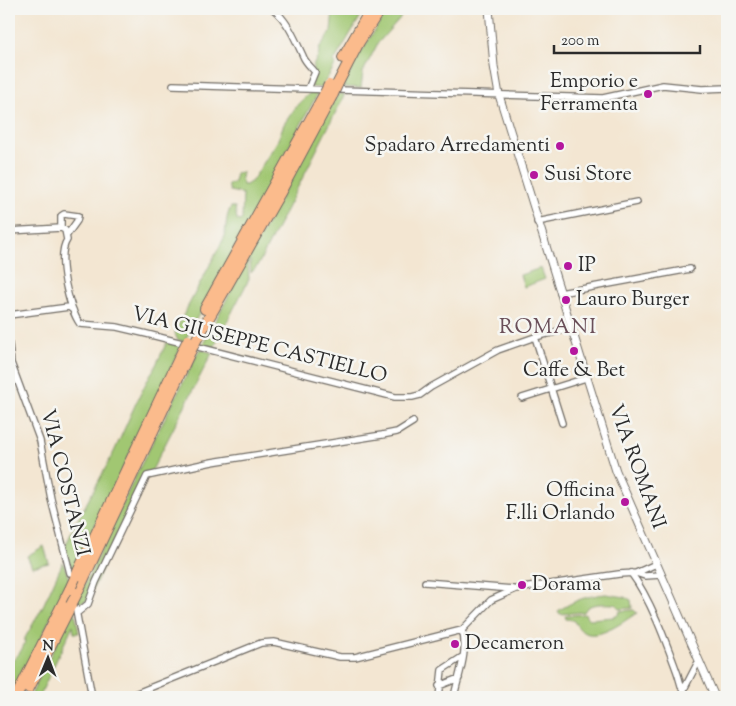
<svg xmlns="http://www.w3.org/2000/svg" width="736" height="706" font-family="'Sorts Mill Goudy',serif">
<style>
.green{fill:#a1c772;stroke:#66794e}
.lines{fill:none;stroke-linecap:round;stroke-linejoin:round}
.minor-casing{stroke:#716c65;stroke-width:8}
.tertiary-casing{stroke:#716c65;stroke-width:9}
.trunk-casing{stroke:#716c65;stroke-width:12}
.minor{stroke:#fff;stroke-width:5.5}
.tertiary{stroke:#fff;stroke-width:7}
.trunk{stroke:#fbbb8c;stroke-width:10}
.trunk-bridge-casing{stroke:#716c65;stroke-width:12;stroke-linecap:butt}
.trunk-bridge{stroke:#fbbb8c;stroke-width:10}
.poi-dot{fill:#b5179e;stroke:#f6f6f2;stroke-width:2}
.labels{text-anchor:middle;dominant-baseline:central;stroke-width:5;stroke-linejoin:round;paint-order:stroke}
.poi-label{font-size:20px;fill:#2b2b2b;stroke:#f6f6f2;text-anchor:start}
.street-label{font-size:20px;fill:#2b2b2b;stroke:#f6f6f2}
.neighbourhood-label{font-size:21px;letter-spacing:1px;fill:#6a4f59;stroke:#f6f6f2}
</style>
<rect width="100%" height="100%" fill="#f6f6f2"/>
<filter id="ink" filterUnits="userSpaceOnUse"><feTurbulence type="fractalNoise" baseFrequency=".02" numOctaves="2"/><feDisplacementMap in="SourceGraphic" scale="10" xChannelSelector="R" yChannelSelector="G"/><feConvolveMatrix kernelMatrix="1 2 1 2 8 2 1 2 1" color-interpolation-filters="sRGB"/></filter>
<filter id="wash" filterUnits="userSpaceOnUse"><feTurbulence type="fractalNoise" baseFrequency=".0096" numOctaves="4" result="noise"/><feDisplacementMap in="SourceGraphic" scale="20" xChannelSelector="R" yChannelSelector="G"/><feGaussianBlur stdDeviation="1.12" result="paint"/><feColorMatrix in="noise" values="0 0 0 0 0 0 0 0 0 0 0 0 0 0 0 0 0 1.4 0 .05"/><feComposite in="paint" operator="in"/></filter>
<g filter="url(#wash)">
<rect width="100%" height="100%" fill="#f3e6d2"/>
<path class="green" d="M333,9H365L333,63L336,64L321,88L311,87L313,66L318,56L320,47L331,31Z
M388,9H408L378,43L363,72L361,88L342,87L351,71L350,70Z
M312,91H319L184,342L177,339L175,333L176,329L224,238C227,227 225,217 231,207H235L237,220L240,221L242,219L243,194L230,191L228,185L234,182L236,173L242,172L241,178L243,185H246L252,181L277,142L284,124L298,104Z
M338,94H345L270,242L258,265L251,273L250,260L248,263L249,279L213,349L202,346L317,129Z
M541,268L545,279L524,287L520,275Z
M167,342L182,345L72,573L65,547L73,529L114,452L136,403L150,375L154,369Z
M200,349L212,353L151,472L146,473L142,479L88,600L81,603L77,601L139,469Z
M44,546L49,563L32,567L27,556Z
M63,562L69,579L22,678L9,697C9,689 7,677 9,669C11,658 25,653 25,638L42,608Z
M606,594L625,597L631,600L632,608L619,609L617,605L613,604C604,604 588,602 584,612L560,614L558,611C575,600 586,596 606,594Z
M74,607L79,633H74L73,625L39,697H30Z
M634,610L637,613C624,621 599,641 583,632C579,629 576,624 573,620L566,619L565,616L585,614L587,618L590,619L614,617L618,615L620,611Z"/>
</g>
<g filter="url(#ink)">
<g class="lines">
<g class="minor-casing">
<path id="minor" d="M273,9C288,21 295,39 303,56C305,62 311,67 315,72L308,89
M173,85L603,98L663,85L702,89L727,88
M537,222L637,202
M61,228V216L64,214L78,216L77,221L67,235
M9,231L61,228L65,230L67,240C56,256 69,309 80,324L117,327L147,334L395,397H412L420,395L431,387L498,350L535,337L571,328
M560,293L690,269
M9,315L69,307L73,310
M535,337L562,423
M9,344L11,363L40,441L51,499L70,573
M522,398L586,378
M631,573C650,598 666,642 677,672C680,680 681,690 686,697
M636,573L656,564
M425,582L513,589
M75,605L92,697
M77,613L88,604L96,582L147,476L212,462L382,435L397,432L413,422
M439,686L459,678
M127,697L261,643L274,642L340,657H355L462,630L491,600L516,589L619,574L636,573L645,576L661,575
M439,697L442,670L462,657
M454,697C458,676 469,651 462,630
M680,697L697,664L700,663"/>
</g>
<g class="tertiary-casing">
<path id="tertiary" d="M489,9L494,66L499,95L616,471L715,697"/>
</g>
<g class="trunk-casing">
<path id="trunk" d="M343,58L371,9
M337,85L359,42L380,9
M205,309L325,93
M195,342L281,191L333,94
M75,578L184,348
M77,593L191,350
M29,688L71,605
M16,697L70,589"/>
</g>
<use href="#minor" class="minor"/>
<use href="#tertiary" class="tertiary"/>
<use href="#trunk" class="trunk"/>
<g class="trunk-bridge-casing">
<path id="trunk-bridge" d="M325,93L329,85
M333,94L337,85
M184,348L188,340
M191,350L195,342
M70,589L75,578
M71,605L77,593"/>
</g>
<use href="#trunk-bridge" class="trunk-bridge"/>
</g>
</g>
<g class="poi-dot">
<circle cx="648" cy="94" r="5"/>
<circle cx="560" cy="146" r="5"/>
<circle cx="534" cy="175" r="5"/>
<circle cx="568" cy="266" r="5"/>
<circle cx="566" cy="300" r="5"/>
<circle cx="574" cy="351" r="5"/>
<circle cx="625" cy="502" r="5"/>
<circle cx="522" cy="585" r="5"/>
<circle cx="455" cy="644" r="5"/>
</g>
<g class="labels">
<g class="poi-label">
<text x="638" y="82" text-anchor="end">Emporio e<tspan x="638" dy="23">Ferramenta</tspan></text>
<text x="550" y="146" text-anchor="end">Spadaro Arredamenti</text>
<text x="544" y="175">Susi Store</text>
<text x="578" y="266">IP</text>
<text x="576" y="300">Lauro Burger</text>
<text x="574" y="371" text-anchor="middle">Caffe &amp; Bet</text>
<text x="615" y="491" text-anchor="end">Officina<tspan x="615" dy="23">F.lli Orlando</tspan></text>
<text x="532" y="585">Dorama</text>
<text x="465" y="644">Decameron</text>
</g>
<g class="street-label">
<text transform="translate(259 346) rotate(14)">VIA GIUSEPPE CASTIELLO</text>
<text transform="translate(636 467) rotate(70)">VIA ROMANI</text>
<text transform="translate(64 483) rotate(76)">VIA COSTANZI</text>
</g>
<g class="neighbourhood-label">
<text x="548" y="328">ROMANI</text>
</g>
</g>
<rect width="736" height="706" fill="none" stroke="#f6f6f2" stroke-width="30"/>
<g transform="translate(48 658) rotate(1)" stroke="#f6f6f2" stroke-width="4" paint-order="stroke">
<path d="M0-4L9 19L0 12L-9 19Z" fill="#2b2b2b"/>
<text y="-8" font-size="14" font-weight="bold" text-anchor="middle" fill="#2b2b2b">N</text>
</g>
<path d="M554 45v8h146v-8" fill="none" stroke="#2b2b2b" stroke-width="2.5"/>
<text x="561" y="45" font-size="15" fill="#2b2b2b" stroke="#f6f6f2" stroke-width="4" paint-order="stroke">200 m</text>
</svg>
